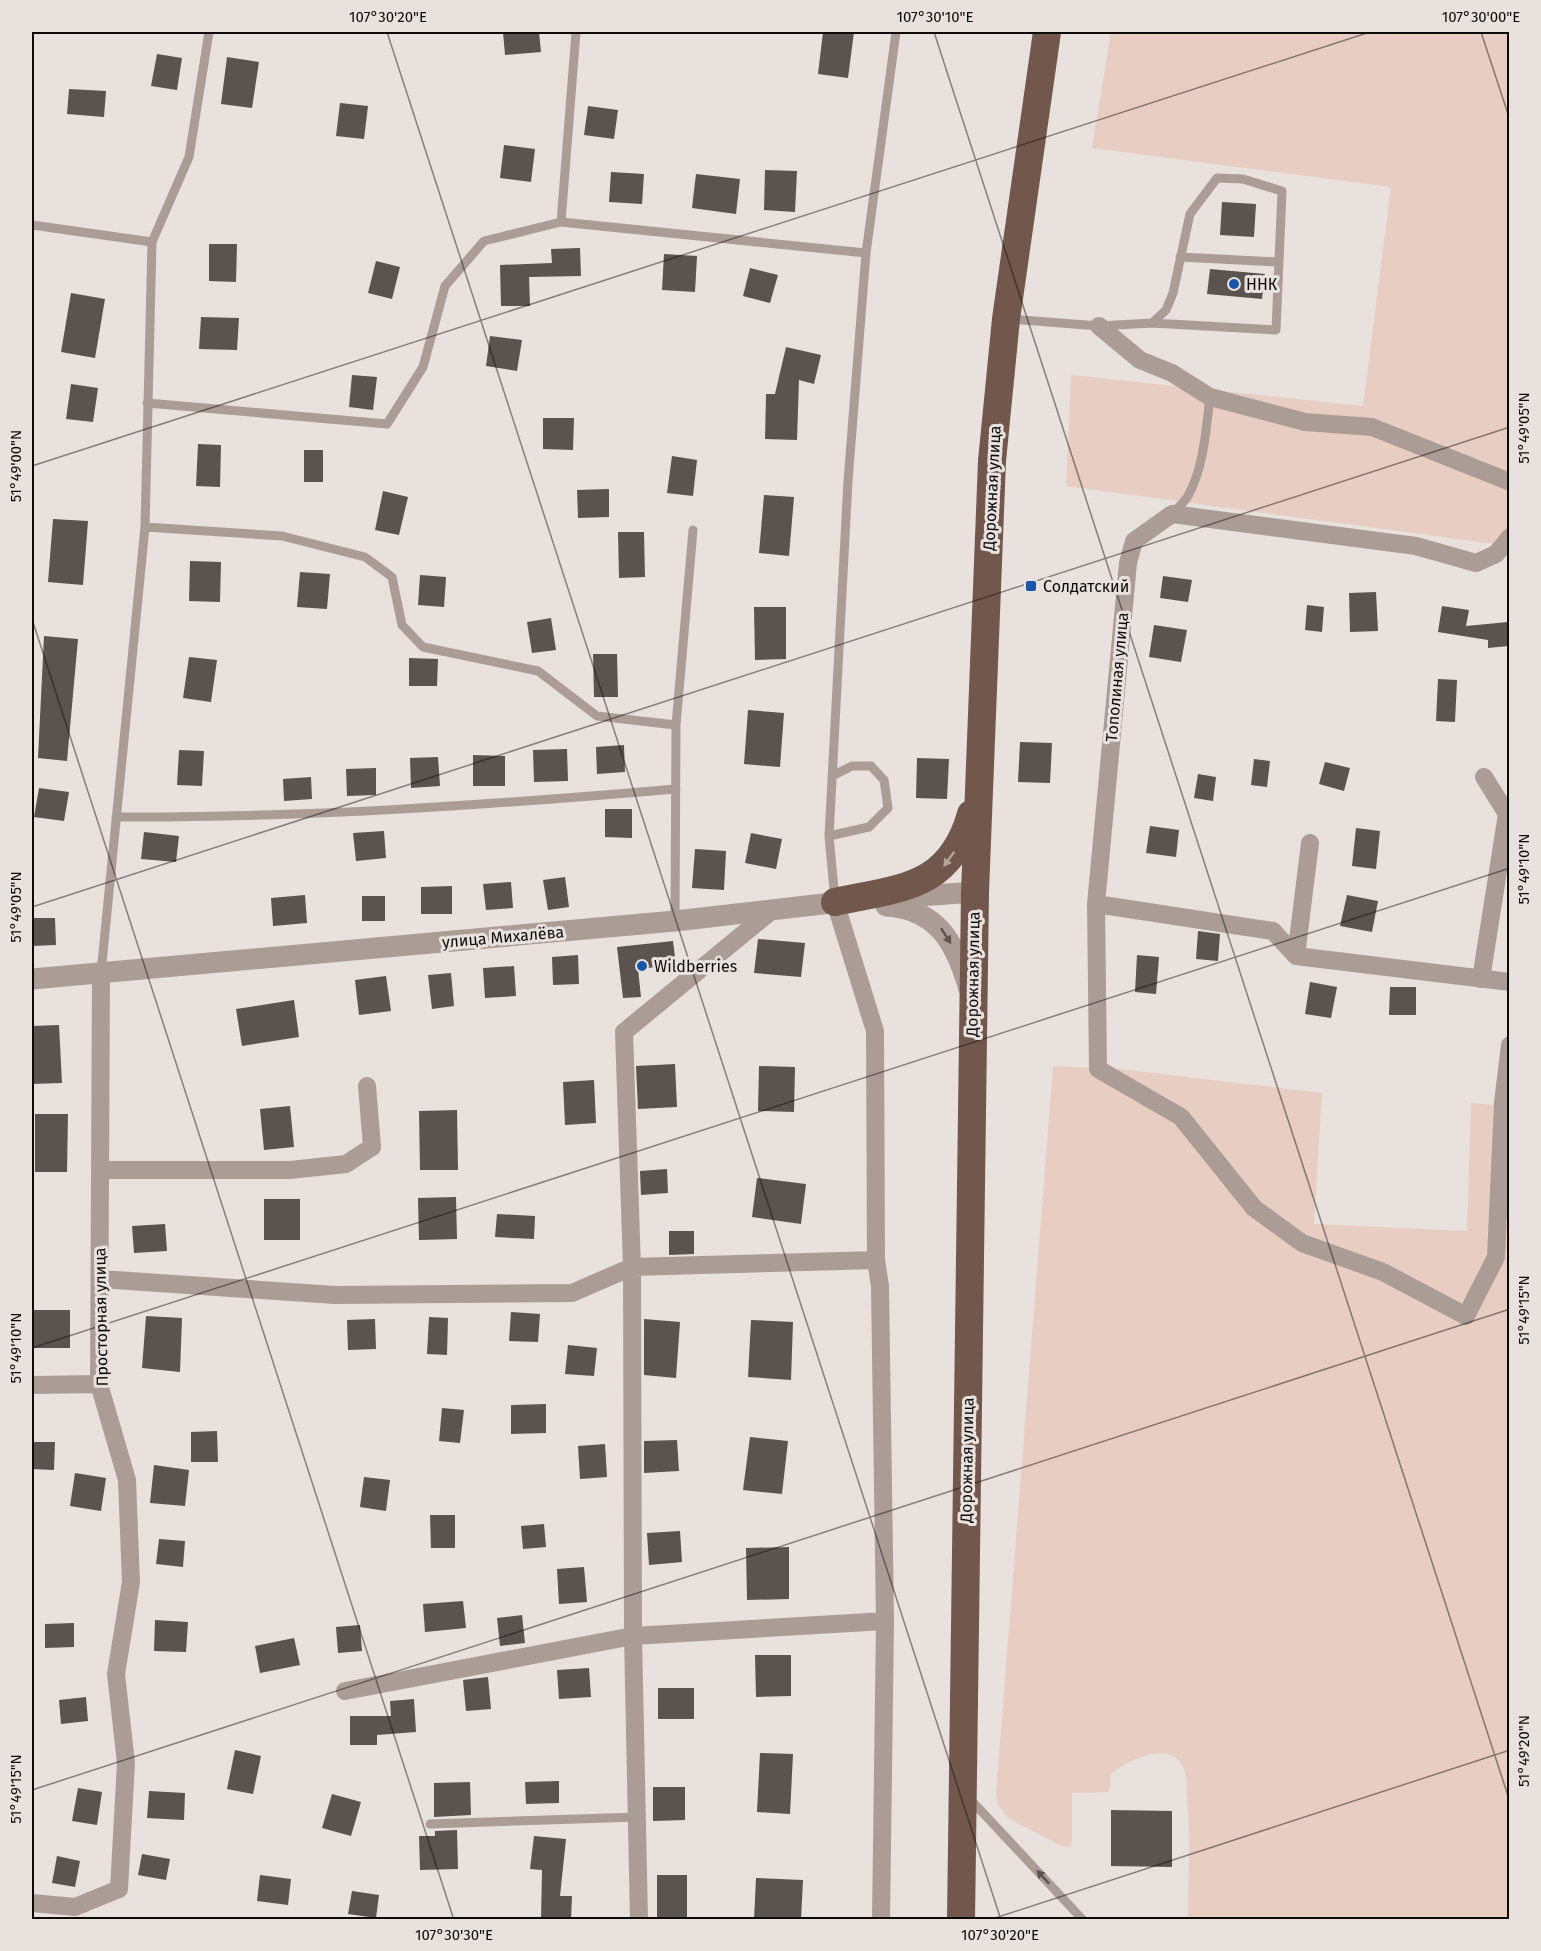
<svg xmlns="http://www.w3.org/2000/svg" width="1541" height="1951" font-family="'Fira Sans',sans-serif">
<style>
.green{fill:#e8cec2}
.building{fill:#5a5350}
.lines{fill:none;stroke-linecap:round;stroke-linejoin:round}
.service{stroke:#ab9d96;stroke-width:9}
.minor{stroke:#ab9d96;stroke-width:18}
.tertiary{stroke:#ab9d96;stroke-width:21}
.trunk{stroke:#72584c;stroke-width:28}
.oneway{fill:#b3a39c}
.oneway2{fill:#5c5450}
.ticks{fill:none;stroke:#0d0b0a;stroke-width:1.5;stroke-opacity:0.45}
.poi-dot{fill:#1856a7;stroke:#e8e1dd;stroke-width:2}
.labels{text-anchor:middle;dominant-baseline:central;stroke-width:6;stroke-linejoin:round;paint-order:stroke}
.poi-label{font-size:16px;fill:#0d0b0a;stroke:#e8e1dd;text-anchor:start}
.street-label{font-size:16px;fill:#0d0b0a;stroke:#e8e1dd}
.neatline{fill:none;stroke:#0d0b0a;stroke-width:2}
.ticks-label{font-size:15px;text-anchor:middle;fill:#0d0b0a}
</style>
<rect width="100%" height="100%" fill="#e8e1dd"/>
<path class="green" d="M1111,32H1509V546L1066,486L1071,375L1363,406L1391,187L1092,148Z
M1053,1066L1119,1069L1322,1093L1314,1224L1467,1231L1471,1103L1509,1106V1919H1188C1188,1880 1191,1839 1187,1800C1186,1791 1187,1780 1185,1772C1175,1737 1128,1759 1111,1774L1109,1792L1072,1793V1841L1069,1847L1059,1845L1008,1818L998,1805L996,1794Z"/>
<path class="building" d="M503,32H539L541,52L505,55Z
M823,32H854L848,78L818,74Z
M157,54L182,58L177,90L151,86Z
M227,57L259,62L252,108L221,104Z
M69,89L106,91L104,117L67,114Z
M340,103L368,106L364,139L336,136Z
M588,106L618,110L614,139L584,135Z
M504,145L535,149L531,182L500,178Z
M765,170L797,171L795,212L764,210Z
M611,172L644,174L642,204L609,202Z
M696,174L740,179L736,214L692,208Z
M1222,202L1256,204L1254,237L1220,235Z
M209,244H237L236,282L209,281Z
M580,248L581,276L529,277L530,306H501L500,265L552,263L551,249Z
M664,254L697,256L695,292L662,290Z
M376,261L400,267L392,299L368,293Z
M750,268L778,275L770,303L743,296Z
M1210,269L1265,274L1262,299L1207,294Z
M71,293L105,299L95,358L61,352Z
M201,317L239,318L237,350L199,349Z
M490,336L522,340L517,371L486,366Z
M786,347L821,355L814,384L799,380L797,440L765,439L766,394H775Z
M352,375L377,377L373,410L349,407Z
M71,384L98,388L93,422L66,419Z
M543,418H574L573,450L543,449Z
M198,444L221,445L220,487L196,486Z
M304,450H323V482H304Z
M672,456L697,460L693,496L667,493Z
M609,489V517L578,518L577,490Z
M383,491L408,497L399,535L375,530Z
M764,495L794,497L789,556L759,553Z
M53,519L88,521L83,585L48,582Z
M618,532H644L645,577L619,578Z
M190,561L221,562L220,602L189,601Z
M300,572L330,574L327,609L297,607Z
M420,575L446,577L444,607L418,605Z
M1163,576L1192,580L1188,602L1160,598Z
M1376,592L1378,631L1350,632L1349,593Z
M1307,605L1324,607L1322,632L1305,630Z
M1442,606L1469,610L1466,626L1508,622L1509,646L1488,648V640L1438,632Z
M754,607H786V659L755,660Z
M551,618L556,650L532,653L527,622Z
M1154,625L1187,630L1181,662L1149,657Z
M44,636L78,639L67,761L38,758Z
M593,654H617L618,697H594Z
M189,657L217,660L211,702L183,698Z
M409,658L438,659L437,686H409Z
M1438,679L1457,680L1455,722L1436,721Z
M748,710L784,713L780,767L744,764Z
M1020,742L1052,743L1050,783L1018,782Z
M624,745L625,772L597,774L596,747Z
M567,749L568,781L534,782L533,750Z
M179,750L204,751L202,786L177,785Z
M473,755L505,756V786H473Z
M438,757L440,786L411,788L410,758Z
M917,758L949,759L947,799L916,798Z
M1254,759L1270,761L1267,787L1251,785Z
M1325,762L1350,768L1344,791L1319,784Z
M376,768V795L347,796L346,769Z
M1198,774L1216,777L1213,801L1194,798Z
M311,777L312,799L284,801L283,779Z
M39,788L69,792L64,821L34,817Z
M605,809H632V838L605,837Z
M1150,826L1179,830L1176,857L1146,853Z
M1356,828L1380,831L1376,869L1352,866Z
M384,831L386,858L356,861L353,833Z
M144,832L179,836L176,862L141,859Z
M751,833L782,839L776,869L745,863Z
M695,849L726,851L724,890L692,888Z
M565,877L569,907L548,910L543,880Z
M511,882L513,908L486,910L483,884Z
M452,886V914H421V887Z
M305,895L307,923L273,926L271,898Z
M1347,895L1378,901L1372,932L1340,926Z
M362,896H385V921H362Z
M32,918H55L56,945L32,946Z
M1198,931L1220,934L1218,961L1196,959Z
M758,939L805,943L801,977L754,973Z
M673,941L676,965L638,969L641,997L623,998L617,947Z
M578,955L579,984L553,985L552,957Z
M1137,955L1159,957L1156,994L1135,992Z
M514,966L516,996L485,998L483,968Z
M451,973L454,1006L432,1009L428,975Z
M386,976L391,1011L359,1015L355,980Z
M1310,982L1337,987L1331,1018L1305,1014Z
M1390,987H1416V1015H1389Z
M294,1000L299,1037L242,1046L236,1009Z
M59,1025L62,1083L32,1084V1026Z
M675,1064L677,1107L638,1109L636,1066Z
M759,1066L795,1067L794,1112L758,1111Z
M594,1080L596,1123L565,1125L563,1082Z
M290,1106L294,1147L264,1150L260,1109Z
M457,1110L458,1170H420L419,1111Z
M35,1114H68L67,1172H35Z
M667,1169L668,1193L641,1195L640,1171Z
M757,1178L806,1184L801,1224L752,1217Z
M456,1197L457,1239L419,1240L418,1198Z
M264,1199H300V1240H264Z
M497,1214L535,1216L534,1239L495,1237Z
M165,1224L167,1251L134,1253L132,1226Z
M669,1231H694V1254L669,1255Z
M32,1310H70V1348H32Z
M511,1312L540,1314L538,1342L509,1341Z
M146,1316L182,1318L180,1372L142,1368Z
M429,1317L448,1318L447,1355L427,1354Z
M375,1319L376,1349L348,1350L347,1320Z
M644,1319L680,1322L676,1378L644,1375Z
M751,1320L793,1322L791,1380L748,1377Z
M568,1345L597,1348L594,1376L565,1374Z
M546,1404V1433L511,1434V1405Z
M442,1408L464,1410L460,1443L439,1441Z
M217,1431L218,1462H191V1432Z
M750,1437L788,1441L782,1494L743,1490Z
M677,1440L679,1471L644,1473V1441Z
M32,1442H55L54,1470L32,1469Z
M605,1444L607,1477L580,1479L578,1446Z
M154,1465L189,1470L185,1506L150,1503Z
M75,1473L106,1478L101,1511L70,1506Z
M364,1477L390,1480L386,1511L360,1507Z
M430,1515H455V1548H431Z
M544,1524L546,1547L523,1549L521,1526Z
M680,1531L682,1562L649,1565L647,1533Z
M159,1539L185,1541L183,1567L156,1564Z
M789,1547V1599L747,1600L746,1548Z
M584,1567L587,1602L559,1604L557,1569Z
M463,1601L466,1628L425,1632L423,1604Z
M522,1615L525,1643L500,1646L497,1618Z
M155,1620L188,1622L186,1652L154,1651Z
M74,1623V1647L45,1648V1624Z
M360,1625L362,1651L338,1653L336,1627Z
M294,1638L300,1665L260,1673L255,1646Z
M755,1655H791V1696L756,1697Z
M589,1668L591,1697L559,1699L557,1670Z
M488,1677L491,1709L466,1711L463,1680Z
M658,1688H694V1719H658Z
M86,1697L88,1721L61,1724L59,1700Z
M414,1699L416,1732L377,1735V1745H350V1716H391L390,1701Z
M235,1750L261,1756L253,1794L227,1789Z
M760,1753L793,1754L790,1814L757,1812Z
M559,1781V1803L526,1804L525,1782Z
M470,1782L471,1815L434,1817V1783Z
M653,1787H685V1820L653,1821Z
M78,1788L102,1792L97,1825L72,1821Z
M149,1791L185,1793L184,1820L147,1818Z
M332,1794L361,1802L351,1836L322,1828Z
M1111,1810L1172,1811V1867L1111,1866Z
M457,1830L458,1869L420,1870L419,1836H435V1831Z
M534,1836L566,1839L560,1896H572L571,1920H541L542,1870L530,1869Z
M142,1854L170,1859L166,1880L138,1875Z
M57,1856L80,1861L75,1887L52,1883Z
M260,1875L291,1879L288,1905L257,1901Z
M657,1875H687V1920H657Z
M756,1878L803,1880L801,1920H754Z
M352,1891L379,1895L376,1918L348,1914Z"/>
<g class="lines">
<path class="service" d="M576,32L561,222L866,253
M32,225L152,242
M1180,257L1279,262
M1010,319L1099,326L1152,323L1276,330L1282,191L1243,179L1217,178L1190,214L1173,293L1166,310L1152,323
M147,403L387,424L423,367L445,286L484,241L561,222
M1172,514C1177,508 1185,502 1188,496C1204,467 1206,429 1210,397
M145,527L282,536L365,557L392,577L402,625L423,647L538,671L597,716L676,725
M116,817C303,818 489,805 676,789
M829,836L869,827L888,808L884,780L871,766H852L832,776
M835,900L829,836L848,481L866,253L896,32
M675,921L676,725L693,530
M101,973L145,527L152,242L189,157L209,32
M970,1799L1083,1920
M430,1824L637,1817"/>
<path class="minor" d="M1099,326L1140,360L1172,373L1210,397L1305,422L1372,427L1510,482
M1510,537L1496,554L1476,563L1416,546L1172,514L1134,541L1128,563L1096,904L1098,1069L1181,1117L1254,1208L1302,1243L1383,1272L1466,1316L1496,1257L1503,1103L1510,1045
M835,902L875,1031L876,1260L880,1286L885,1621L881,1920
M1096,904L1273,931L1296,956L1510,982
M1296,956L1310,843
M1481,979L1507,814L1484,777
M100,1170H290L346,1164L372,1147L367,1086
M100,1279L335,1295L572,1293L632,1267L876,1260
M32,1385L99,1384
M345,1691L633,1636L885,1621
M32,1903L75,1907L119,1889L126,1763L116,1674L131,1582L127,1480L99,1384L101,973
M639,1920L633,1636L632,1267L624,1032L770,912"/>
<path class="tertiary" d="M892,898L975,892
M886,906C938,909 956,944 969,989
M32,979L675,921L849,901"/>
<path class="trunk" d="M835,902C900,888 950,889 971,814
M961,1920L975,892L992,461L1006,319L1047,32"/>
</g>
<defs><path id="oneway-solid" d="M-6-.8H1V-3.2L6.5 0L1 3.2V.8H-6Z" transform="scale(1.5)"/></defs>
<use class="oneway" href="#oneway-solid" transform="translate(949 859) rotate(126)"/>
<g class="oneway2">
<use href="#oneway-solid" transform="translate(946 936) rotate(57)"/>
<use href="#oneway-solid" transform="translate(1043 1877) rotate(-133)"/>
</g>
<path class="ticks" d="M387,32L1001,1920M934,32L1510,1802M1481,32L1510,120M32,466L1370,32M32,619L454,1920M32,907L1510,427M32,1348L1510,868M32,1790L1510,1309M989,1920L1510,1750"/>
<g class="poi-dot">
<circle cx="1234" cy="284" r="6"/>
<rect x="1025" y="580" width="12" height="12" rx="3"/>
<circle cx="642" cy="966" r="6"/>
</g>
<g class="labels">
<g class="poi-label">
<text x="1246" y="284">ННК</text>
<text x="1043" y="586">Солдатский</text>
<text x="654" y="966">Wildberries</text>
</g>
<g class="street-label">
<text transform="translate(992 488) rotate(-87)">Дорожная улица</text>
<text transform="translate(1117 677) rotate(-85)">Тополиная улица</text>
<text transform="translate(503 937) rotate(-5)">улица Михалёва</text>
<text transform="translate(973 974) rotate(-89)">Дорожная улица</text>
<text transform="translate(101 1317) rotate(-91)">Просторная улица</text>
<text transform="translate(967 1460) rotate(-89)">Дорожная улица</text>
</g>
</g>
<rect width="1541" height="1951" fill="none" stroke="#e8e1dd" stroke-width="66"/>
<rect x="33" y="33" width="1475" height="1885" class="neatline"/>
<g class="ticks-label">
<text x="388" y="22">107°30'20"E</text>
<text x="935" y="22">107°30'10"E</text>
<text x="1481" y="22">107°30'00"E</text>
<text transform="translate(1524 428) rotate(-90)" y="5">51°49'05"N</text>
<text transform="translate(16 466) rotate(-90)" y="5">51°49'00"N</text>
<text transform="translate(1524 869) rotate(-90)" y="5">51°49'10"N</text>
<text transform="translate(16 907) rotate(-90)" y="5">51°49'05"N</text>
<text transform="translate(1524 1310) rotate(-90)" y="5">51°49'15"N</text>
<text transform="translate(16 1348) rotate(-90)" y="5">51°49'10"N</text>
<text transform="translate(1524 1751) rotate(-90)" y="5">51°49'20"N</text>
<text transform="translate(16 1789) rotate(-90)" y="5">51°49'15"N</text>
<text x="454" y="1940">107°30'30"E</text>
<text x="1000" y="1940">107°30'20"E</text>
</g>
</svg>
